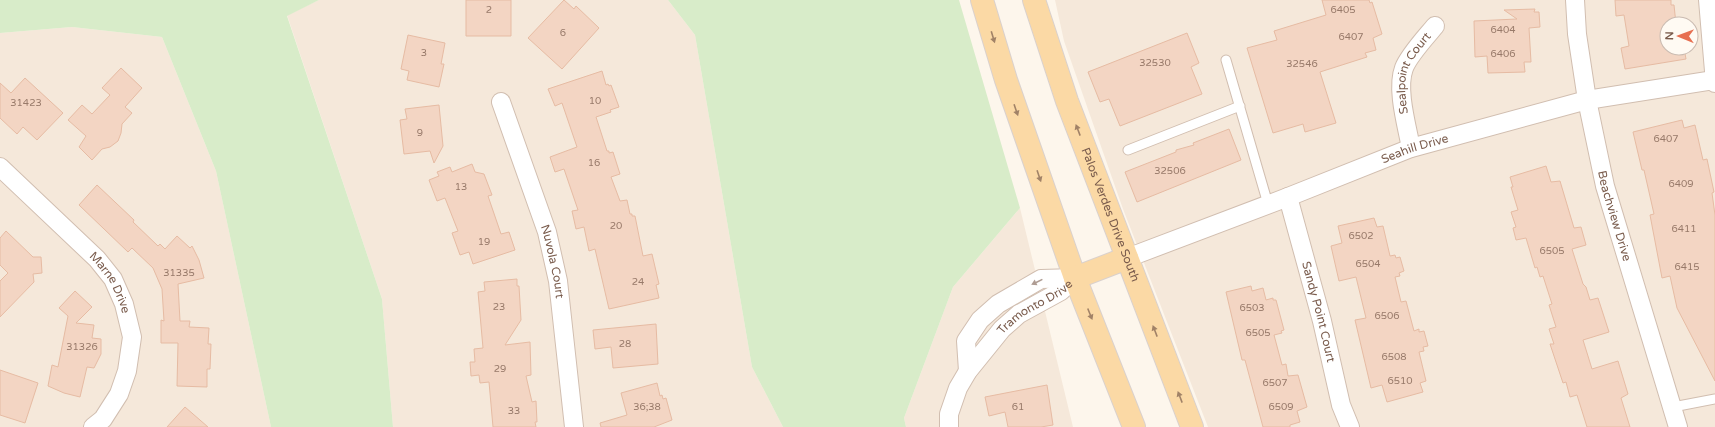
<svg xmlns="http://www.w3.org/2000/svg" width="1715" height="427" font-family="'Varela Round',sans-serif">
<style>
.residential{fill:#f5e8da;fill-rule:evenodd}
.green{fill:#d8ecc9}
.building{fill:#f3d5c3;stroke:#e6bba3}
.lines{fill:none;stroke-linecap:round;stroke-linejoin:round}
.service-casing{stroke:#d1beb0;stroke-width:11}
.minor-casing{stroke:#d1beb0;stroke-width:20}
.primary-casing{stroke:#dad1cd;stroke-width:24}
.service{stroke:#fff;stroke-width:9}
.minor{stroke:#fff;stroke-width:18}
.primary{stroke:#fbd9a5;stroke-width:22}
.oneway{fill:#a18267}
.oneway2{fill:#af9d94}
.labels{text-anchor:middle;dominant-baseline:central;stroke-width:3.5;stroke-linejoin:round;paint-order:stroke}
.number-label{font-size:10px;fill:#987a6a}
.street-label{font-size:12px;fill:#7a5c4d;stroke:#fffaf3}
</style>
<rect width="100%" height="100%" fill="#fdf6ec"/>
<path class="residential" d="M319,0H668L695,35L752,367L783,427H393L382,299L287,15Z
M1055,0H1715V427H1208L1123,209L1064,41ZM1667,24H1691V48H1667Z
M72,27L162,37L216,171L271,427H0V33Z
M1020,208L1073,427H906L904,418L953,287Z"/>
<path class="green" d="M0,0H319L287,16L382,299L393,427H271L216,171L162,37L72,27L0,33Z
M668,0H959L1020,208L953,287L904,418L906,427H783L752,367L695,35Z"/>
<path class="building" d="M466,0H511V36H466Z
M564,0L574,9L576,6L599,28L562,69L528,38Z
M1322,0H1369L1370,3L1372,2L1382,34L1373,38L1376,50L1365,53L1367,57L1320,72L1336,123L1305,132L1303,124L1273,133L1247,48L1277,40L1274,31L1326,15Z
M1615,0H1671V5H1674L1676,24H1667V48H1684L1686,59L1625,69L1621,48L1629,46L1624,15L1616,16Z
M1535,9L1534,12H1539L1540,27L1529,28L1531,62H1524L1525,72L1488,73L1487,56L1475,57L1474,21L1517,19L1504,10Z
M1187,33L1199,63L1191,67L1202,94L1120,126L1109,99L1100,102L1088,72Z
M408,35L445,43L441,64H444L439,87L407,80L409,71L401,69Z
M121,68L142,88L125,107L132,113L122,124L121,133L118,141L110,147L102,149L92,160L79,147L86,136L68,120L82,105L92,114L110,95L102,88Z
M602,71L606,85L608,84L609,86L611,85L619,107L610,110L611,112L596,117L607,151H609V153L613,152L620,174L611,177L620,201L627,200L630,214H632V216H635L643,256L652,254L659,284L656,285L659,298L609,309L595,249L589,251L584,227L576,229L572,211L578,210L564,169L555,172L550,157L577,147L562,103L555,106L548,89Z
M25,78L63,113L37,140L23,127L17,134L0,118V83L11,93Z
M439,105L443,146L434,163L430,151L404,154L400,120L407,119L405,109Z
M1682,120L1684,128L1695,125L1703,160L1707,159L1714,192L1712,193L1715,215V381L1677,308L1670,276L1662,278L1650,215L1654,214L1644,170H1642L1633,132Z
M1229,129L1241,160L1137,202L1125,172L1176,152V150L1194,145L1193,143Z
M472,164L475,172L484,174L492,195L488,196L501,234L509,232L515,250L473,264L469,252L460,255L452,233L458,231L445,198L437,201L429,180L439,176L437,172L450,167L452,172Z
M1546,166L1551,182L1560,181L1574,228L1581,227L1586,245L1572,249L1583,284L1586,287L1590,300L1598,298L1609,332L1583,340L1592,369L1618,361L1628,394L1621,398L1630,427H1587L1577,395L1570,397L1566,382L1563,383L1550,344H1554L1549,329L1556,327L1549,305L1552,304L1543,276L1540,277L1537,267L1535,268L1526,238L1516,240L1513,228L1516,227L1511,212L1518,210L1511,187H1513L1510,177Z
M97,185L134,220L133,222L158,246L160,244L165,249L177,236L190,248L192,246L199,260L204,278L178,284L180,321H190L189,327L209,328L208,344H211L210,369H207V387L177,386L178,343H161V320L164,321L162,289L153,268L132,248L128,252L79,205Z
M1374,218L1377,227L1383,226L1390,256L1395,255L1396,258L1400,257L1404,271L1399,273L1400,276L1395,277L1401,302L1406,301L1414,331L1419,329V332L1424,331L1428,346L1423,347L1424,351L1419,352L1426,381L1420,383L1423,392L1387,402L1382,385L1371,388L1355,320L1366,318L1356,277L1339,281L1331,246L1342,243L1338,226Z
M6,231L33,257H41L42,273L33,274L34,282L0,317V281L8,273L0,265V238Z
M517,279V286H519L521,320L505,345L530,342L531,375L526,376L532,402L536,401L537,422H535L536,427H493L489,382L480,383L479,375L471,376L470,362H475L474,349L483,348L478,292L485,291L484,282Z
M1251,286L1252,291L1263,288L1266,300L1273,298V300H1276L1284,330L1281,331L1282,333L1274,335L1282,365L1286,364L1288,376L1298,375L1307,407L1297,411L1300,422L1290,425V427H1263L1245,360H1242L1226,292Z
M75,291L92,307L76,323L94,325L92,338L101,339V354L94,368L87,367L80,397L64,393L48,386L52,365L58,367L68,316L59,308Z
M656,324L658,364L613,368L611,347L595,349L593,330Z
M0,370L38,383L25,423L0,415Z
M657,383L660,396L662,395L663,399L666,398L672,420L654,427H601L600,423L627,415L621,393Z
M1047,385L1053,425L1041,427H1008L1005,412L989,416L985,397Z
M185,407L208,427H167Z"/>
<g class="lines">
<g class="service-casing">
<path id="service" d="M1226,60L1268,204
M1128,150L1240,106
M1673,407L1715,399"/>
</g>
<g class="minor-casing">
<g id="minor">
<path id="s1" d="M1575,0L1577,34L1587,100L1605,186L1678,427"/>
<path d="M1708,0L1715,83"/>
<path id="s2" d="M501,102L547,232L558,281L574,427"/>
<path id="s3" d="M1411,148C1407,126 1396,89 1404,68C1409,55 1426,37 1435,26"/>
<path id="s4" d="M0,167L97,259L113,279L124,304L132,337L127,371L119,394L103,419L93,427"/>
<path id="s5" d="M1288,197L1322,321L1341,405L1350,427"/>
<path id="s6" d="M1127,258L1288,197L1411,148L1587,100L1714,80"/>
<path d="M968,371L966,341L980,320L998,304L1041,279L1075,278"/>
<path id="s7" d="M949,427V414L958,388L968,371L1002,329L1019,314L1061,291L1075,278"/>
</g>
</g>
<g class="primary-casing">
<g id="primary">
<path d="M982,0L1006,80L1075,278L1134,427"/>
<path id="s8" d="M1034,0L1067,101L1192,427"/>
<path d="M1075,278L1127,258"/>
</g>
</g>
<use href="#service" class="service"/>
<use href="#minor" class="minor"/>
<use href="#primary" class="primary"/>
</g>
<defs><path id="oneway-solid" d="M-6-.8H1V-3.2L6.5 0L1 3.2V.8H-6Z"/></defs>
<g class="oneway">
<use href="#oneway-solid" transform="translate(993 37) rotate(73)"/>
<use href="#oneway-solid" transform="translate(1016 110) rotate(71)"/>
<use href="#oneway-solid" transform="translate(1078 130) rotate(-111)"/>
<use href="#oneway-solid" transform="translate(1039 176) rotate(71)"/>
<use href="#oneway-solid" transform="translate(1090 314) rotate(68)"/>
<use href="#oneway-solid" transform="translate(1155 331) rotate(-111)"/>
<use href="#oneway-solid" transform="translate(1180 397) rotate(-111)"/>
</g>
<use class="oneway2" href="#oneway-solid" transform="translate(1037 282) rotate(154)"/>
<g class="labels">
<g class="number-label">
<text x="489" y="10">2</text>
<text x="1343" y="10">6405</text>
<text x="1503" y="30">6404</text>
<text x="563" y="33">6</text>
<text x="1351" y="37">6407</text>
<text x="424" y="53">3</text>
<text x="1503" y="54">6406</text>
<text x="1155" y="63">32530</text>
<text x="1302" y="64">32546</text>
<text x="595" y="101">10</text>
<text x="26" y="103">31423</text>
<text x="420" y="133">9</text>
<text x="1666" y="139">6407</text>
<text x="594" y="163">16</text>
<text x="1170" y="171">32506</text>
<text x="1681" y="184">6409</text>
<text x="461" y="187">13</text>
<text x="616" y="226">20</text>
<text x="1684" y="229">6411</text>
<text x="1361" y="236">6502</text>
<text x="484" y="242">19</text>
<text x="1552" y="251">6505</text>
<text x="1368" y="264">6504</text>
<text x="1687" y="267">6415</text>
<text x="179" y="273">31335</text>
<text x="638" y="282">24</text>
<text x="499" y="307">23</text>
<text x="1252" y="308">6503</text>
<text x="1387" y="316">6506</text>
<text x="1258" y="333">6505</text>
<text x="625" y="344">28</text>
<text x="82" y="347">31326</text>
<text x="1394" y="357">6508</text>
<text x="500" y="369">29</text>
<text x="1400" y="381">6510</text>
<text x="1275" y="383">6507</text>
<text x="647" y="407">36;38</text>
<text x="1018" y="407">61</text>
<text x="1281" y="407">6509</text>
<text x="514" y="411">33</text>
</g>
<g class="street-label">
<text stroke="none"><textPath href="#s3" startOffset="79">Sealpoint Court</textPath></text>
<text stroke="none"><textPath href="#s6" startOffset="308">Seahill Drive</textPath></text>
<text stroke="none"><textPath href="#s8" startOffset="228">Palos Verdes Drive South</textPath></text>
<text stroke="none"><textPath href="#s1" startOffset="220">Beachview Drive</textPath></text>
<text stroke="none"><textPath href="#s2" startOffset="168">Nuvola Court</textPath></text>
<text stroke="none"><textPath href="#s4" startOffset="161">Marne Drive</textPath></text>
<text stroke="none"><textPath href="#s7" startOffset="154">Tramonto Drive</textPath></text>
<text stroke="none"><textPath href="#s5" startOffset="119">Sandy Point Court</textPath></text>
</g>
</g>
<g transform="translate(1679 36) rotate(271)"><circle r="19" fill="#fffaf3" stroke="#cabbb1"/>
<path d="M0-3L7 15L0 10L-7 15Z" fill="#e76f51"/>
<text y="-6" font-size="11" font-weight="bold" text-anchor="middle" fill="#7a5c4d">N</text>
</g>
</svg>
